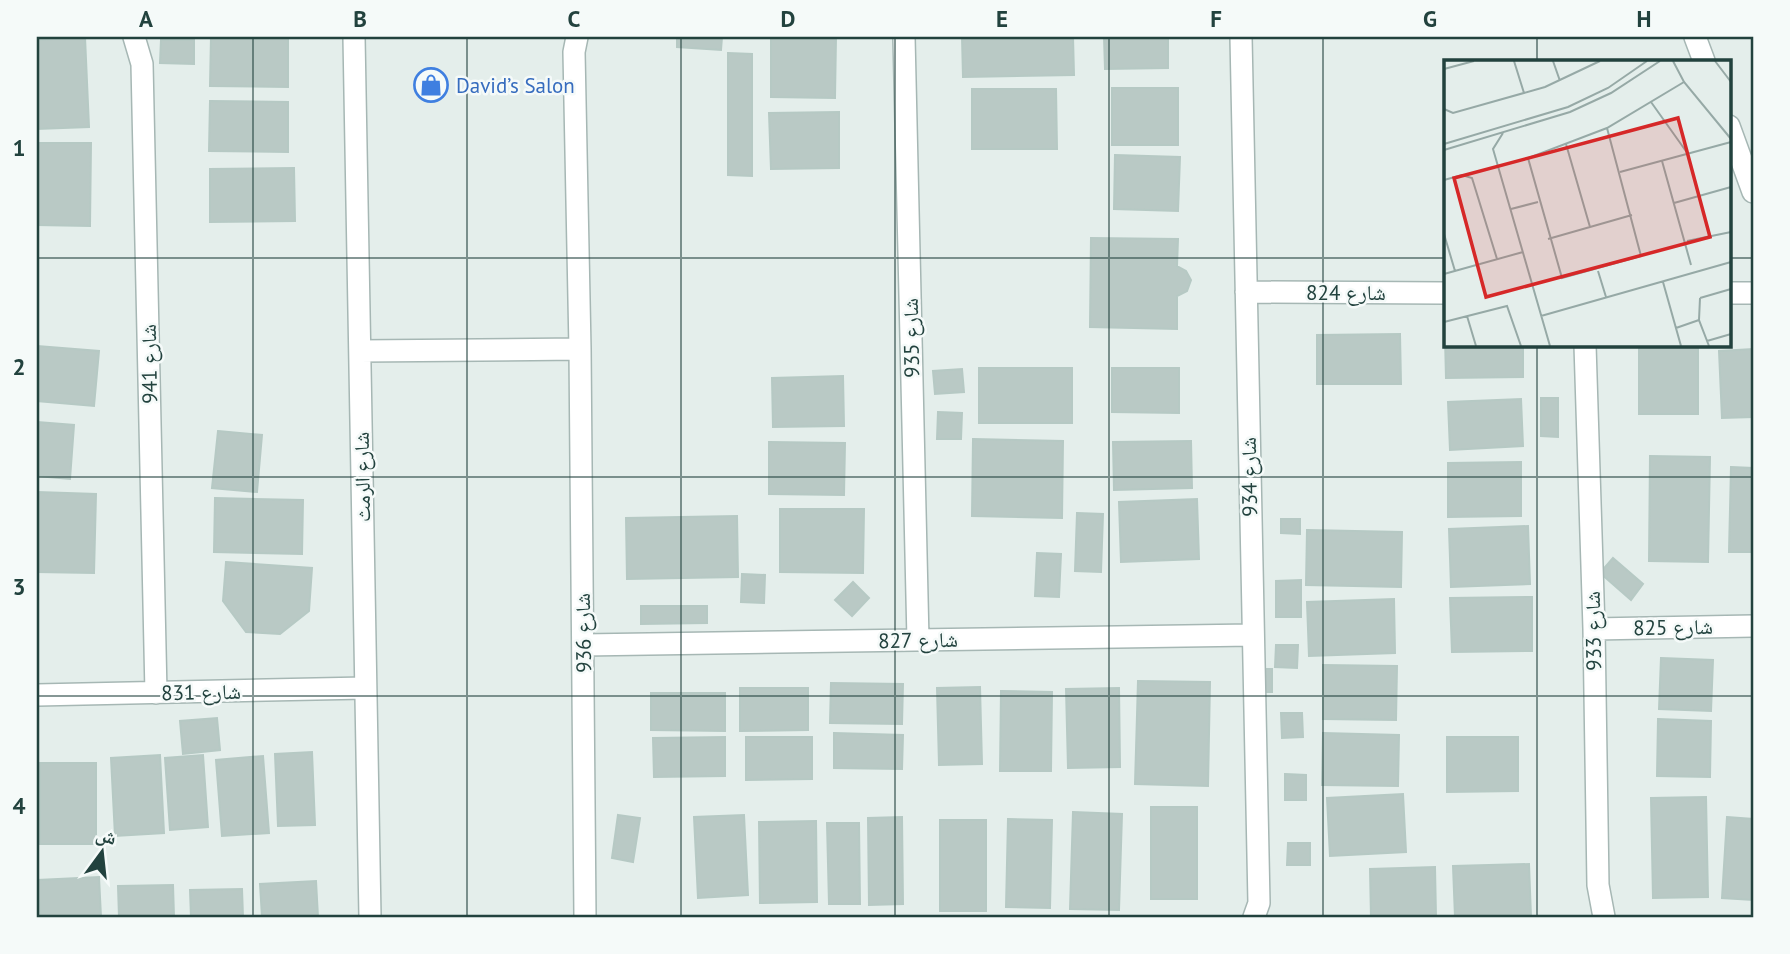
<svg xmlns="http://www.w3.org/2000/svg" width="1790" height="954" font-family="'PT Sans','Noto Naskh Arabic',sans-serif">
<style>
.building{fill:#b9c9c5;stroke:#b6c9c4;stroke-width:2}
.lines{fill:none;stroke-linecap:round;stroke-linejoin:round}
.minor-casing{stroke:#a6b7b4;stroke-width:24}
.minor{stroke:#fff;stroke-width:21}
.grid{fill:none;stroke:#22423e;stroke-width:2;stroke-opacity:0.55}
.labels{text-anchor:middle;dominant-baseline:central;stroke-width:5;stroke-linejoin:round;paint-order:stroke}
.shop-label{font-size:21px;fill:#366cbe;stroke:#f5faf9;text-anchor:start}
.street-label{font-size:21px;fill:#22423e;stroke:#f5faf9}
.inset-road{fill:none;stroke:#96a9a6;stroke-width:2}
.view{fill:#d62828;fill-opacity:0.15;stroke:#d62828;stroke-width:3.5}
.inset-edge{fill:none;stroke:#22423e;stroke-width:3.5}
.neatline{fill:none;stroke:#22423e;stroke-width:2.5}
.grid-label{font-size:23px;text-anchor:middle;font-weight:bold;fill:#22423e}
</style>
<rect width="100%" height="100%" fill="#e4eeeb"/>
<path class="building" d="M85,37L89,127L37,129V40Z
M211,37H288V87L210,86Z
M677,37H722L721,50L677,47Z
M771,37H836L835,98L771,97Z
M962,37H1073L1074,75L963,77Z
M1104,37H1168V68L1105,69Z
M161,40H194V64L160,63Z
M728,53L752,54V176L728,175Z
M1112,88H1178V145H1112Z
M972,89H1056L1057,149H972Z
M210,101L288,102V152L209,151Z
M839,112V168L771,169L769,113Z
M37,143H91L90,226L37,225Z
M1115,155L1180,157L1178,211L1114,209Z
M294,168L295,221L210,222V169Z
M1091,238L1178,239L1177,266L1186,271L1191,280L1187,291L1177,296V329L1090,327Z
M1400,334L1401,384H1317V335Z
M1445,338V345H1523V377L1446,378Z
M1639,345H1698V414H1639Z
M37,346L99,351L94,406L37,401Z
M1753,349V417L1722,418L1719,351Z
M979,368H1072V423H979Z
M1112,368H1179V413L1112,412Z
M962,369L964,392L935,394L933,371Z
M843,376L844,426L773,427L772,378Z
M1541,398H1558V437L1541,436Z
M1521,399L1523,446L1450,450L1448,402Z
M938,412L962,413L961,439H937Z
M37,422L74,425L70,479L37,476Z
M218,431L262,435L257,492L212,488Z
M973,439L1063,441L1062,518L972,516Z
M1191,441L1192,488L1114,490L1113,442Z
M769,442L845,443L844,495L769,494Z
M1650,456L1710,457L1708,562L1649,561Z
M1521,462V516L1448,517V463Z
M1731,467L1753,468V552H1729Z
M37,492L96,494L94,573L37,572Z
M215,498L303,500L302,554L214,552Z
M1197,499L1199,559L1121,562L1119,502Z
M780,509H864L863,573L780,572Z
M1077,513L1103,514L1101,572L1075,571Z
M737,516L738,577L627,579L626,518Z
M1281,519H1300V534L1281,533Z
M1528,526L1530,584L1451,587L1449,529Z
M1307,530L1402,532L1401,587L1306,585Z
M1037,553L1061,554L1059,597L1035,596Z
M1613,558L1643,584L1631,600L1600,573Z
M226,562L312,568L309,611L280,634L246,632L223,601Z
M742,574L765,575L764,603L741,602Z
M1301,580V617H1276V581Z
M853,582L869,598L852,616L835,600Z
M1532,597V651L1452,652L1450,598Z
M1394,599L1395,653L1309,656L1307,602Z
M641,606H707V623L641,624Z
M1276,645H1298L1297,668L1275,667Z
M1661,658L1713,660L1711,711L1659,709Z
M1323,665L1397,666L1396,720L1323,719Z
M1260,669H1272V692H1260Z
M1138,681L1210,682L1208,786L1135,784Z
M831,683L903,684L902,724L830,723Z
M980,687L982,764L939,765L937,688Z
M740,688H808V730L740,731Z
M1119,688L1120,767L1068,768L1066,689Z
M1001,691L1052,692L1051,771H1000Z
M651,693H725V731L651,730Z
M1281,713H1302L1303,737L1282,738Z
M217,718L220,750L183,754L180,721Z
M1658,719L1711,721L1710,777L1657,776Z
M834,733L903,735L902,769L834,768Z
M1323,733L1399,735L1398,786L1322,785Z
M725,737V776L654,777L653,738Z
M746,737H812V779L746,780Z
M1447,737H1518V791L1447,792Z
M312,752L315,825L278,826L275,754Z
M160,755L164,833L115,836L111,758Z
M203,755L208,827L170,830L165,758Z
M263,756L269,833L222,836L216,760Z
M40,763H96V844H40Z
M1285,774L1306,775V800H1285Z
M1403,794L1406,852L1330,856L1327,798Z
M1706,797L1708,897L1653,898L1651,798Z
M1151,807H1197V899H1151Z
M1073,812L1122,814L1119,910L1070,909Z
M618,815L640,818L633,862L612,858Z
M744,815L748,895L698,898L694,817Z
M902,817L903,904L869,905L868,818Z
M1727,817L1753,819V900L1722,898Z
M1008,819L1052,820L1050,908L1006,907Z
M940,820H986V911H940Z
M816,821L817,902L760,903L759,822Z
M827,823H859L860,904H829Z
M1288,843H1310V865H1287Z
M1529,864L1531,917H1455L1453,866Z
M1435,867L1436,917H1371L1370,869Z
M99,877L101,917H40L38,880Z
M316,881L318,917H262L260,884Z
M173,885L174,917H119L118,886Z
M242,889L243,917H191L190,890Z"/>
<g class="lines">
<g class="minor-casing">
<path id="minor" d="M134,37L142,64L156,693
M354,37L370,917
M577,37L574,52L580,349L585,917
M904,37L918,640
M1241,37L1259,903L1254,917
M1695,37L1704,61
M1729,126L1753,192
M1246,292L1445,293
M1729,293H1753
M1585,345L1594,629L1598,885L1604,917
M360,351L580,349
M1594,629L1753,626
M583,645L1252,635
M37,695L365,688"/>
</g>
<use href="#minor" class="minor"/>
</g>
<path class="grid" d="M253,37V917M467,37V917M681,37V917M895,37V917M1109,37V917M1323,37V917M1537,37V61M37,258H1445M1729,258H1753M1537,345V917M37,477H1753M37,696H1753"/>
<defs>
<g id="shop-ring" transform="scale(1.75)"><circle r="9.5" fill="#f5faf9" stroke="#3f7fe0" stroke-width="1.5"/><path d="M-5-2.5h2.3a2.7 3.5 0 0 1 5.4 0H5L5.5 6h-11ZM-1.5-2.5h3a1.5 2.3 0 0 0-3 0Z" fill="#3f7fe0"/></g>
</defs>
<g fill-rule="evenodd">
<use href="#shop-ring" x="431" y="85"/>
</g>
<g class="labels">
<g class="shop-label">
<text x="456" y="85">David’s Salon</text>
</g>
<g class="street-label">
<text x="1346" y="292">شارع 824</text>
<text transform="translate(911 338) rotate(-91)">شارع 935</text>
<text transform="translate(149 364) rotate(-91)">شارع 941</text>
<text transform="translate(362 477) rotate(-91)">شارع الرمث</text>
<text transform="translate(1249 477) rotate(-91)">شارع 934</text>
<text transform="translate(1673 627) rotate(-1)">شارع 825</text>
<text transform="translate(1593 631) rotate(-91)">شارع 933</text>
<text transform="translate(583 633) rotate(-91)">شارع 936</text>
<text transform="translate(918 640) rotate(-1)">شارع 827</text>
<text transform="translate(201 692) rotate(-1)">شارع 831</text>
</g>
</g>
<g transform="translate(1444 60)">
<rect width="287" height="287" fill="#e4eeeb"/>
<path class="inset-road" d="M70,1L80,33M109,1L116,21M229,1L240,22L287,79M271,1L287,22M0,9L30,1M207,42L244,94M0,49L9,53L101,27L156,1M163,68L197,196L118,218L84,98L163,68L240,22M59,73L49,89L106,286M0,84L124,47L164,28L203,1M122,84L146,167M0,90L126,52L167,33L216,1M218,101L247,205M176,112L287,82M0,120L18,115L28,118L53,199M230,143L287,127M67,149L94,142M0,174L11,211M104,179L188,155M243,181L287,172M154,211L162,237M0,214L79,192M219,222L237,286M256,238L255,260L265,286M256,238L287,229M23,256L32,286M97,256L287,202M0,262L63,246L77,286M232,268L255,260M263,281L287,274"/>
<path class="view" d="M234,58L266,177L42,237L10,118Z"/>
<rect width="287" height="287" class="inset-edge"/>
</g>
<rect width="1790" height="954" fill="none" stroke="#f5faf9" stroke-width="77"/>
<g transform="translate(102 852) rotate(15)" stroke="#f5faf9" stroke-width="5" paint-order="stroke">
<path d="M0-5L12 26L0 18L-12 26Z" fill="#22423e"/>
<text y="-10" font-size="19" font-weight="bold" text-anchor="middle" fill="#22423e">ش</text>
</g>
<rect x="38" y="38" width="1714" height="878" class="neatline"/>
<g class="grid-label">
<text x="146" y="27">A</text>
<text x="360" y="27">B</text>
<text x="574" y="27">C</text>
<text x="788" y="27">D</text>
<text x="1002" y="27">E</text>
<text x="1216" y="27">F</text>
<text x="1430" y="27">G</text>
<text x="1644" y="27">H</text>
<text x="19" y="156">1</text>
<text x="19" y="375">2</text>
<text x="19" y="595">3</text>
<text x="19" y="814">4</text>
</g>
</svg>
